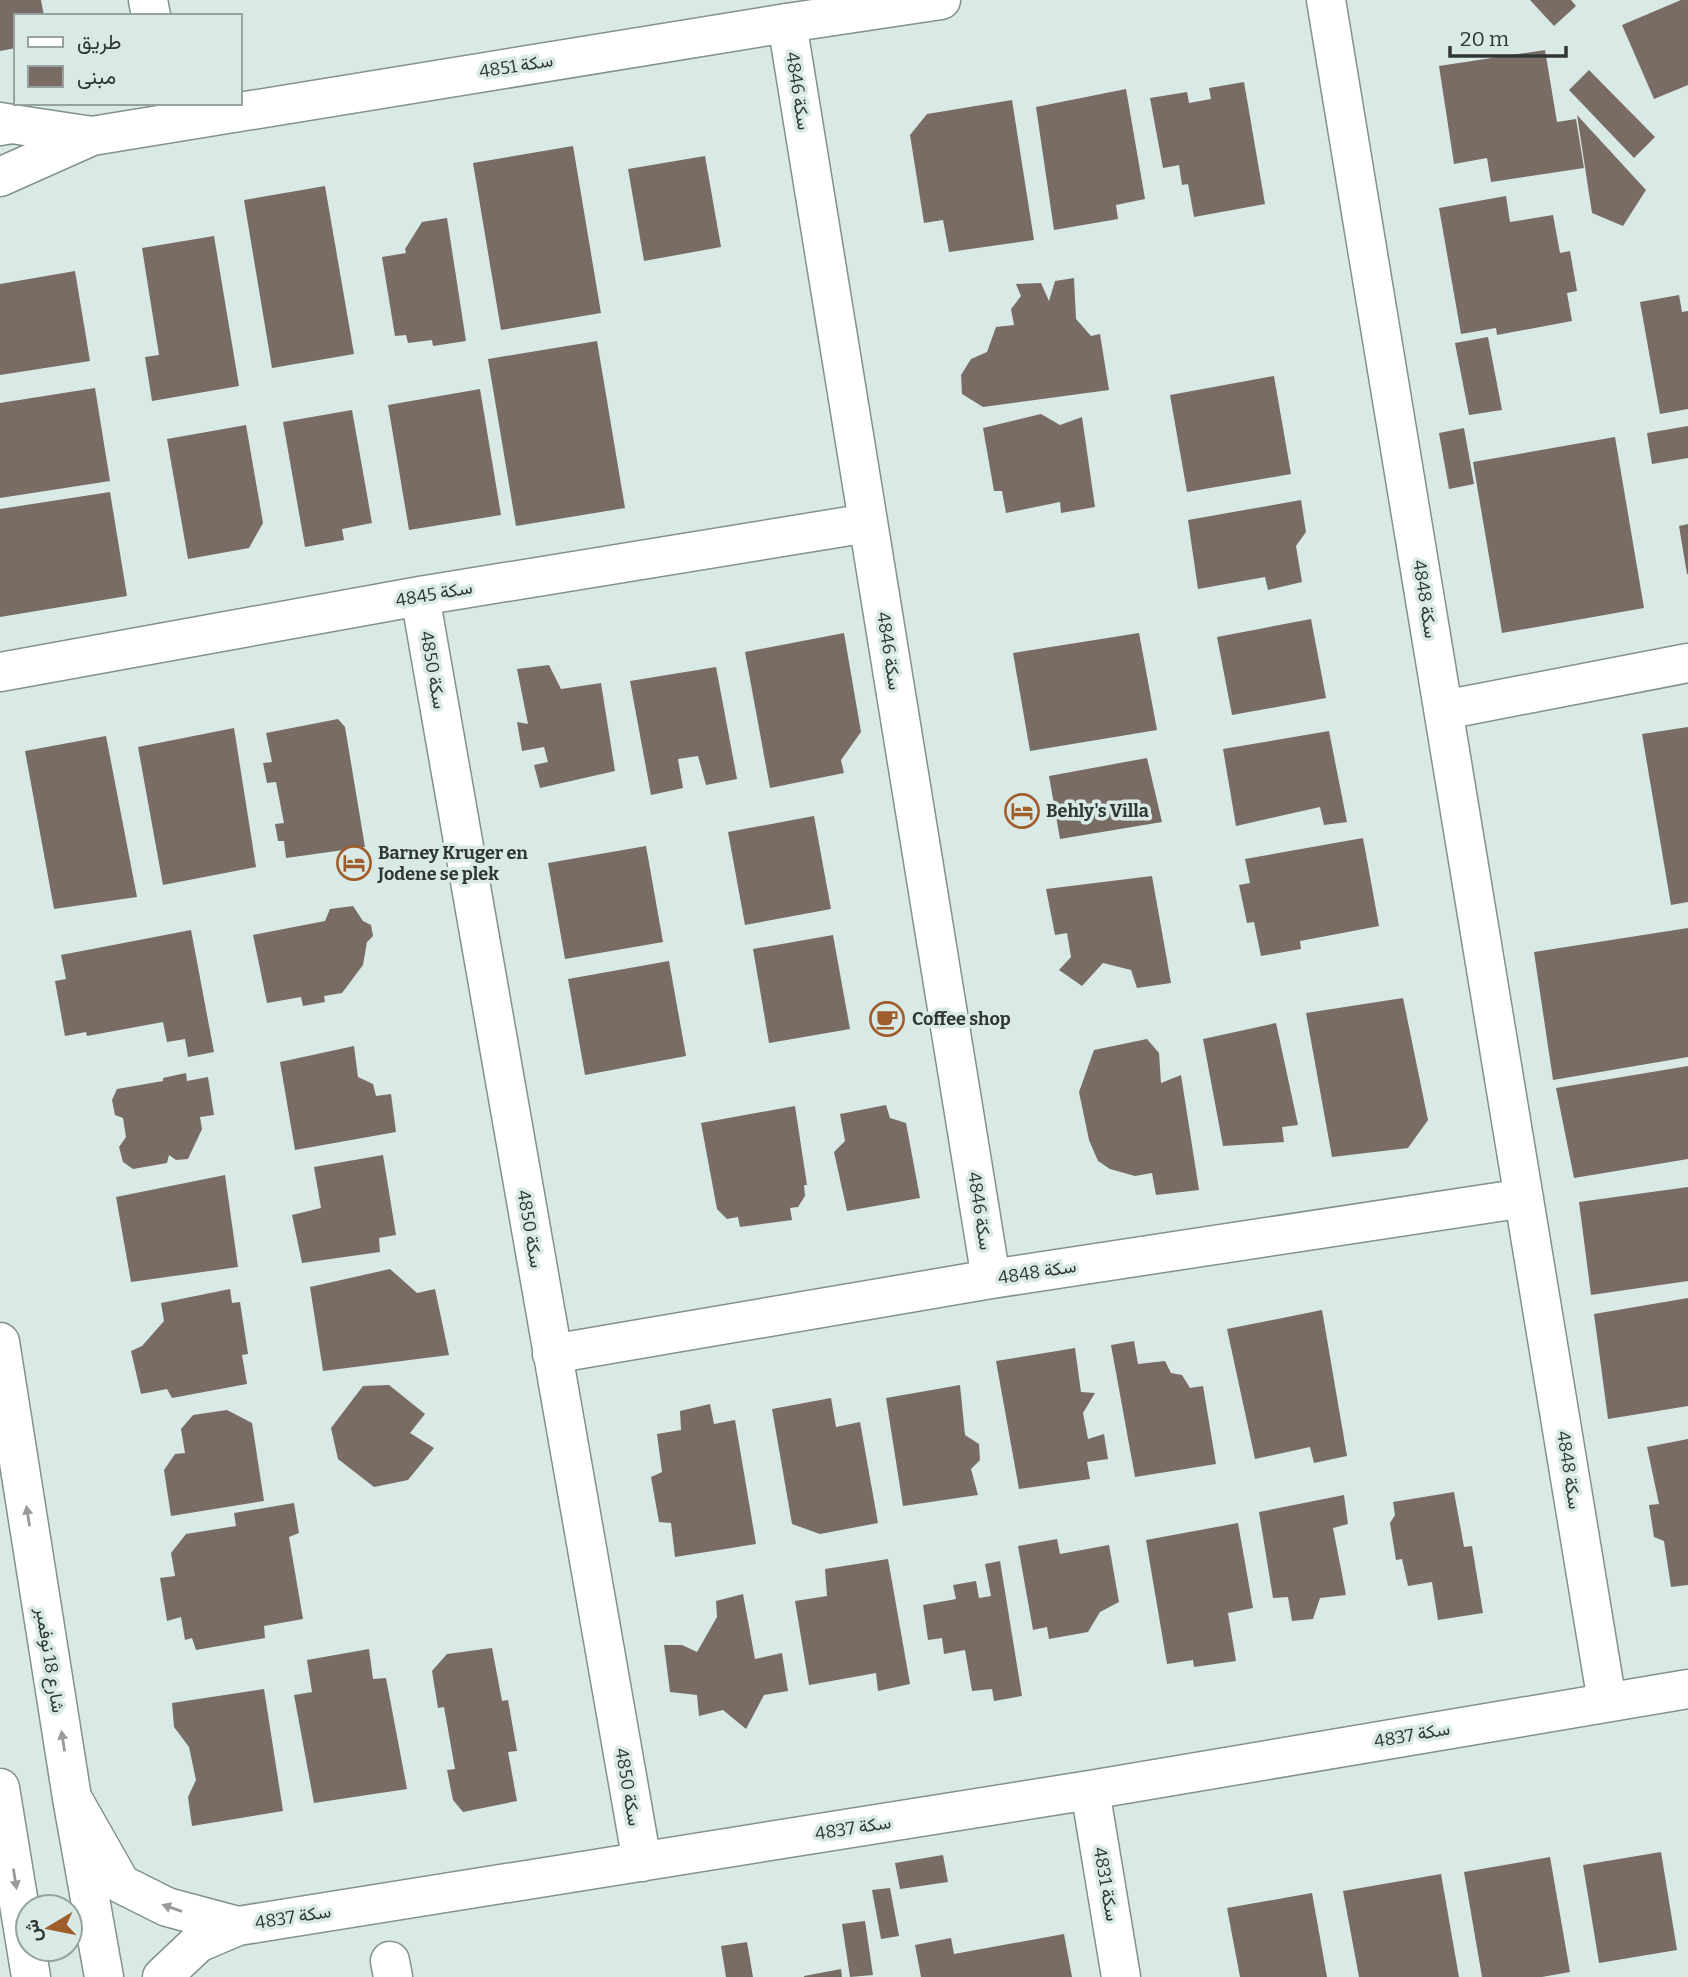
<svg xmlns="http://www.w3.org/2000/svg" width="1688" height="1977" font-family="Bitter,Vazirmatn,serif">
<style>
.building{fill:#786c65}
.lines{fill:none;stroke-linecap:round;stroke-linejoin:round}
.minor-casing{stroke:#82918d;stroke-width:41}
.tertiary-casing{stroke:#82918d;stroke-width:41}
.primary-casing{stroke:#82918d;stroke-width:41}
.minor{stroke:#fff;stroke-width:38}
.tertiary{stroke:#fff;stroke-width:38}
.primary{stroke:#fff;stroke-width:38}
.oneway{fill:#979a9a}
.labels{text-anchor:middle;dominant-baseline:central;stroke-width:7;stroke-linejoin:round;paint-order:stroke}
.street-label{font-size:18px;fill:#2f3634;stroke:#d9eae6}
.poi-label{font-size:18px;font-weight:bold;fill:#2f3634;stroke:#d9eae6;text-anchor:start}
</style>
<rect width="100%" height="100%" fill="#d9eae6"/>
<path class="building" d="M0,0H41L44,16H16V48L0,51Z
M1530,0H1571L1576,6L1554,26Z
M1681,0H1688V85L1654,99L1622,25Z
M1545,50L1557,122L1576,119L1584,168L1491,182L1487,158L1454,164L1439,66Z
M1589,70L1655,137L1634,158L1569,90Z
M1244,82L1265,204L1194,217L1188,184L1182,185L1179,165L1163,168L1150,98L1187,92L1189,103L1211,99L1209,88Z
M1126,89L1145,199L1116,205L1118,219L1054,230L1036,107Z
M1012,100L1034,240L949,252L943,220L924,223L910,135L927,114Z
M1577,115L1646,190L1623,226L1592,213Z
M573,146L601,313L501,330L473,163Z
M705,156L721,247L644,261L628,169Z
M325,186L354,354L272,368L244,200Z
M1506,196L1510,222L1553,215L1560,253L1570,251L1577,291L1567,293L1572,321L1497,335L1496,328L1461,334L1439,208Z
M447,218L466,341L433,346L432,340L408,343L406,335L395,336L382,257L406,253L405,249L422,222Z
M214,236L239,386L152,401L145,357L159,355L142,248Z
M75,271L90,361L0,375V284Z
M1074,278L1076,319L1091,336L1100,334L1109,390L983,407L962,394L961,375L971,359L987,352L996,327L1014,325L1011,309L1021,296L1016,284L1041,283L1049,301L1055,281Z
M1679,295L1682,312L1688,311V409L1660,414L1640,302Z
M1488,337L1502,410L1469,415L1455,343Z
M597,341L625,508L516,526L488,359Z
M1274,376L1291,474L1187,492L1170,395Z
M95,388L110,481L0,498V403Z
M480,389L501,515L409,530L388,405Z
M352,410L372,523L342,529L344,540L305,547L283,422Z
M1041,414L1060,425L1082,417L1095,507L1061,513L1060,502L1006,513L1002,491H994L983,428Z
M246,425L263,523L249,548L188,559L167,439Z
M1688,426V458L1652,464L1647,433Z
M1464,428L1474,484L1449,489L1439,433Z
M1615,437L1644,608L1502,633L1473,462Z
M110,492L127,596L0,617V509Z
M1301,500L1306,532L1296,546L1302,582L1268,590L1265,577L1198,589L1188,520Z
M1688,524V574H1687L1679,526Z
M1311,619L1326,698L1232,715L1217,637Z
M844,633L861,732L841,760L844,773L770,788L745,652Z
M1139,633L1157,730L1030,751L1013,653Z
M549,665L561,689L601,683L615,771L540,788L534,765L548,762L544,747L522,751L517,722L528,724L517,669Z
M716,667L737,779L706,785L698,756L678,759L683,788L651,795L630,681Z
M338,719L345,727L365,847L286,858L284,841H278L275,824L284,823L276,782L267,783L263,763L272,762L266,733Z
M1688,727V902L1671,905L1642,734Z
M234,728L256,867L163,885L138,747Z
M1329,731L1347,822L1324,825L1320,807L1236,826L1223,749Z
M106,736L137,897L54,909L25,751Z
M1147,758L1162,822L1060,839L1049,776Z
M814,816L831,909L745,925L728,832Z
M1363,838L1379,926L1300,941L1301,949L1261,956L1254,922L1247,923L1239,885L1250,883L1245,859Z
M646,846L663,942L565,959L548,863Z
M1152,876L1171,983L1137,988L1131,970L1103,963L1082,986L1059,970L1071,957L1067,933L1055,935L1046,889Z
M353,906L363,921L371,925L373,936L367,942L363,965L342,993L324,996L325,1002L303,1006L301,997L267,1003L253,935L325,921L330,909Z
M1688,928V1057L1553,1080L1534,952Z
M191,930L214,1052L188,1057L185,1039L167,1042L163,1022L87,1036L86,1032L65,1036L55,981L66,979L61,955Z
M833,935L850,1029L769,1043L753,949Z
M669,961L686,1056L585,1075L568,979Z
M1403,998L1428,1120L1408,1148L1332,1157L1306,1013Z
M1276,1023L1298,1125L1282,1127L1284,1142L1223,1146L1203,1039Z
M1147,1039L1159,1053L1161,1083L1181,1075L1199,1190L1156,1195L1152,1173L1135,1176L1110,1169L1098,1161L1089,1140L1079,1092L1094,1050Z
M354,1046L358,1077L373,1084L376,1096L391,1094L396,1132L295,1150L280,1062Z
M1688,1066V1159L1574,1178L1556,1088Z
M186,1073L187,1081L208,1077L214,1115L200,1117L202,1129L188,1159L176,1160L169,1155L167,1163L133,1169L123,1162L119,1147L126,1137L123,1118L115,1115L112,1100L117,1089L163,1081V1078Z
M886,1105L890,1118L906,1123L920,1198L847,1211L834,1152L845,1141L840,1114Z
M795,1106L807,1185H804L805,1196L798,1207L790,1208L792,1220L740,1227L738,1217L727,1219L717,1209L701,1123Z
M383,1155L396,1235L379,1238L380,1252L302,1263L292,1215L321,1208L314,1167Z
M225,1175L238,1267L131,1282L116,1197Z
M1688,1187V1281L1591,1295L1579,1202Z
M390,1269L417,1293L435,1289L449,1355L323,1371L310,1287Z
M230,1289L232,1303L240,1302L248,1354L242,1355L247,1384L172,1398L167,1389L141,1394L131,1351L142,1346L164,1321L161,1303Z
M1688,1298V1406L1608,1419L1594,1314Z
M1322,1310L1347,1456L1314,1463L1310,1447L1255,1459L1227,1329Z
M1134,1341L1138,1364L1165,1361L1171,1373L1182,1375L1190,1388L1203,1386L1216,1464L1135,1477L1111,1345Z
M1075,1348L1081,1392L1095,1393L1083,1413L1088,1439L1104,1434L1108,1459L1087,1462L1090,1479L1019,1489L996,1361Z
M389,1385L425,1414L410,1433L434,1448L408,1480L374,1487L338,1459L331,1428L363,1386Z
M960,1385L965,1435L979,1444L980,1460L971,1469L978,1495L903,1506L886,1398Z
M831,1398L836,1427L860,1422L878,1523L820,1534L792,1524L772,1409Z
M710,1404L714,1424L735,1420L756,1544L675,1557L671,1523L659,1522L651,1477L662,1472L657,1434L681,1430L680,1411Z
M227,1410L252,1423L264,1501L171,1516L164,1470L175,1454L185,1453L181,1429L193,1415Z
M1688,1439V1585L1671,1587L1664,1541L1654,1537L1649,1505L1659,1504L1647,1447Z
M1454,1492L1464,1547L1472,1546L1483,1613L1438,1620L1432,1582L1408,1586L1402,1559L1396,1560L1390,1523L1395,1515L1393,1502Z
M1344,1495L1348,1524L1333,1528L1346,1595L1320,1598L1313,1619L1292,1621L1288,1597L1273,1598L1259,1512Z
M294,1503L299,1533L289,1537L303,1619L264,1626L265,1638L196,1650L192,1638L185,1640L181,1617L167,1621L160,1578L175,1576L171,1553L186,1534L236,1526L234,1513Z
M1238,1523L1253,1608L1228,1613L1236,1661L1194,1667L1193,1660L1167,1664L1146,1540Z
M1057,1539L1060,1554L1109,1545L1119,1602L1100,1612L1088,1632L1049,1639L1047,1627L1033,1630L1018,1546Z
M888,1559L910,1684L878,1691L876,1673L809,1685L795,1601L827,1596L825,1569Z
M1000,1561L1022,1696L994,1701L992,1689L972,1691L965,1650L944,1654L942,1638L928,1640L923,1605L956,1599L953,1585L976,1581L979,1598L991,1596L985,1564Z
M743,1594L755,1659L782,1653L788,1691L764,1695L746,1729L723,1710L699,1716L697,1695L670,1692L664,1645H682L697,1652L717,1617L716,1601Z
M492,1648L502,1701L508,1700L517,1751L508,1752L517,1801L463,1812L453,1800L447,1770L455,1769L444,1707L438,1708L432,1671L447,1654Z
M369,1649L373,1679L386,1678L407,1789L314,1803L294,1695L312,1692L307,1660Z
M264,1689L283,1811L192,1826L188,1797L196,1780L189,1747L174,1727L172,1703Z
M1661,1852L1677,1950L1599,1963L1583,1865Z
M943,1855L948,1882L900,1889L895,1863Z
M1550,1857L1570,1972L1542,1977H1482L1464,1872Z
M1441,1874L1459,1977H1359L1343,1891Z
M890,1888L899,1936L881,1939L872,1890Z
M1312,1893L1327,1977H1240L1227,1908Z
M865,1921L873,1975L850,1977L842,1924Z
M1064,1934L1072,1977H921L915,1945L951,1938L954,1954Z
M747,1942L753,1977H726L721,1946Z
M841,1969L842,1977H804V1976Z"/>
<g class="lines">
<g class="minor-casing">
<path id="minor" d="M148,0L151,16
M1326,0L1607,1702
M787,23L991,1279
M420,596L642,1862
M0,672L420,596L868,523
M1444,710L1688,663
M552,1354L991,1279L1524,1198
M1090,1790L1121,1977
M75,1803L121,1884L167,1907L238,1926L1090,1790L1688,1689
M390,1961L393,1977
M162,1977L198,1943L238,1926"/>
</g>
<g class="tertiary-casing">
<path id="tertiary" d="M0,126L12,124L92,136
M0,177L92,136L787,23L941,0"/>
</g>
<g class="primary-casing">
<path id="primary" d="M0,122L12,124
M0,1342L72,1798L104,1977
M0,1788L31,1977"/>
</g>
<use href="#minor" class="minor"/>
<use href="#tertiary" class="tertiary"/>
<use href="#primary" class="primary"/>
</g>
<defs><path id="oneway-solid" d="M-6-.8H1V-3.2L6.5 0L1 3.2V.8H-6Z" transform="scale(1.75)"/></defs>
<g class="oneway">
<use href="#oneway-solid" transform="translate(28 1516) rotate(-99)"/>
<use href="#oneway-solid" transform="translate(63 1741) rotate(-99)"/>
<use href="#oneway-solid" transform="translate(15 1879) rotate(81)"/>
<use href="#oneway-solid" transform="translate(172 1908) rotate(-161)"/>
</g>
<defs>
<g id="hotel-ring" transform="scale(1.75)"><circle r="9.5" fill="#d9eae6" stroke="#a05d2c" stroke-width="1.5"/><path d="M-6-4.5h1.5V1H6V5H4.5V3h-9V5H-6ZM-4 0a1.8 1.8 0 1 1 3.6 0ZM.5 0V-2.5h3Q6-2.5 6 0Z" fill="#a05d2c"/></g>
<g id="cafe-ring" transform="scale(1.75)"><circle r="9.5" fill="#d9eae6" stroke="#a05d2c" stroke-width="1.5"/><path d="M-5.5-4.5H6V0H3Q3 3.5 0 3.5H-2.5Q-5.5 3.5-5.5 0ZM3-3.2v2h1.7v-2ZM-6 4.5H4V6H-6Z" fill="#a05d2c"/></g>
</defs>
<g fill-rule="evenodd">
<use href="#hotel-ring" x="1022" y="811"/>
<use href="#hotel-ring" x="354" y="863"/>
<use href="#cafe-ring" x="887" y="1019"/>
</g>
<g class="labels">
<g class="street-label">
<text transform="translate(516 66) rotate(-9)">سكة 4851</text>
<text transform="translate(798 91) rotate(81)">سكة 4846</text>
<text transform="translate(434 594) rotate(-10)">سكة 4845</text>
<text transform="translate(1425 599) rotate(81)">سكة 4848</text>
<text transform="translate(889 651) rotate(81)">سكة 4846</text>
<text transform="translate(433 670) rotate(80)">سكة 4850</text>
<text transform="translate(980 1211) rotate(81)">سكة 4846</text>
<text transform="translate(530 1229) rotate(80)">سكة 4850</text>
<text transform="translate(1037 1272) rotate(-9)">سكة 4848</text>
<text transform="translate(1569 1470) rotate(81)">سكة 4848</text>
<text transform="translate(50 1660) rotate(81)">شارع 18 نوفمبر</text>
<text transform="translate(1412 1735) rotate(-10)">سكة 4837</text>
<text transform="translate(628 1787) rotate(80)">سكة 4850</text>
<text transform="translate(853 1828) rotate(-9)">سكة 4837</text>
<text transform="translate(1106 1884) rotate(80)">سكة 4831</text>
<text transform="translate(293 1917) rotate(-9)">سكة 4837</text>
</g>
<g class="poi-label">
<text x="1046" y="811">Behly's Villa</text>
<text x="378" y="853">Barney Kruger en<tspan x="378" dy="21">Jodene se plek</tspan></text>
<text x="912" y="1019">Coffee shop</text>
</g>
</g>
<rect x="14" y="14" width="228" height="91" fill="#d9eae6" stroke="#95a29f" stroke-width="2"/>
<rect x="28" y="37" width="35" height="10" fill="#ffffff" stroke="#95a29f" stroke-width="2"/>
<text x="77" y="49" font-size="21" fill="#2f3634">طريق</text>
<rect x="28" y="66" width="35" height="21" fill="#786c65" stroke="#95a29f" stroke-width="2"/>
<text x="77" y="84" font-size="21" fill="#2f3634">مبنى</text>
<g transform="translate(49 1928) rotate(260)"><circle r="33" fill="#d9eae6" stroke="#95a29f" stroke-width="2"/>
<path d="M0-5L12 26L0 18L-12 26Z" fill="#a05d2c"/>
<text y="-10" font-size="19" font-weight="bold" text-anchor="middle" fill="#2f3634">ش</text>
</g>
<path d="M1450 46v10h116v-10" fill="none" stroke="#2f3634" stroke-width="3.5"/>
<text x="1460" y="46" font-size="21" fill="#2f3634" stroke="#d9eae6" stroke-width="5" paint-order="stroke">20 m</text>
</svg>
